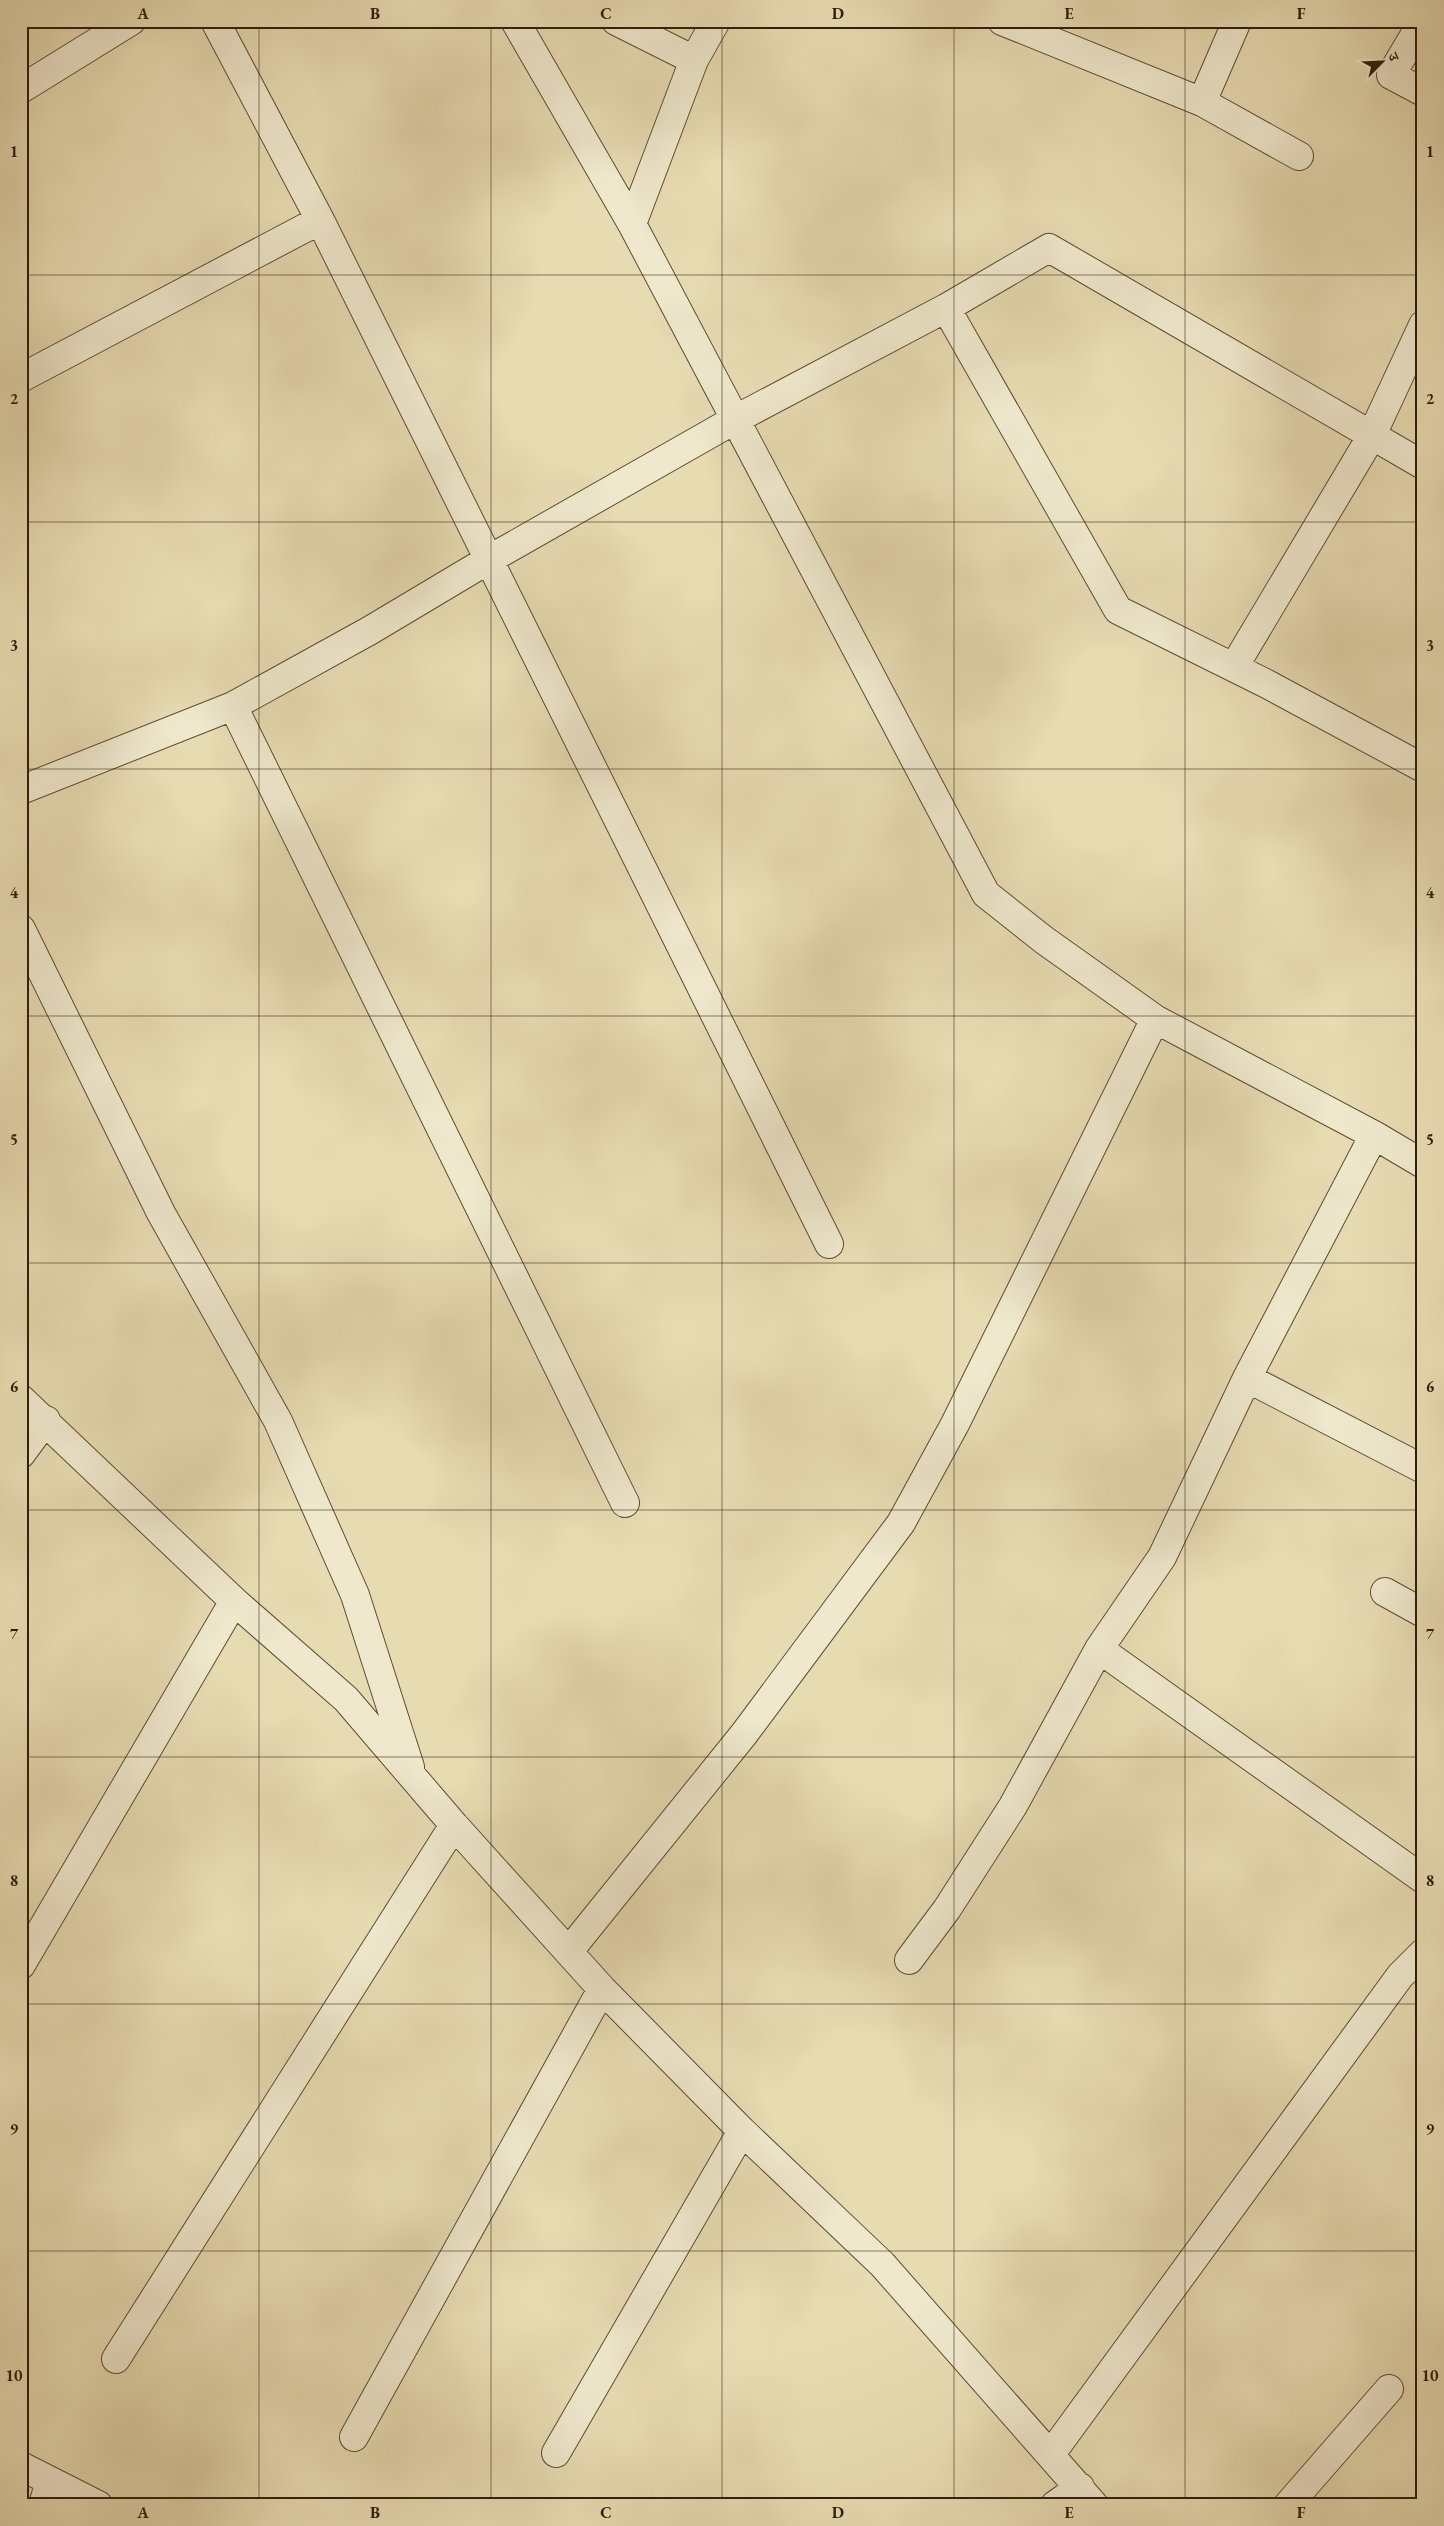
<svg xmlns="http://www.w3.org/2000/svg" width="1444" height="2526" font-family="'EB Garamond','Noto Serif Devanagari',serif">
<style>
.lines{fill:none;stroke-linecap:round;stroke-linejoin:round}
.minor-casing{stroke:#5d4c33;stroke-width:30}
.minor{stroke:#efe8cd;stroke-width:28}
.grid{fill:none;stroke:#2f1d09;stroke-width:1;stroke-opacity:0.55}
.neatline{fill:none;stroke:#2f1d09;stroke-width:2}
.grid-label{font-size:16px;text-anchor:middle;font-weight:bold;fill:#2f1d09}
</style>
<rect width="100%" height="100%" fill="#e7dbb2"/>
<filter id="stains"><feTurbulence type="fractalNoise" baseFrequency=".004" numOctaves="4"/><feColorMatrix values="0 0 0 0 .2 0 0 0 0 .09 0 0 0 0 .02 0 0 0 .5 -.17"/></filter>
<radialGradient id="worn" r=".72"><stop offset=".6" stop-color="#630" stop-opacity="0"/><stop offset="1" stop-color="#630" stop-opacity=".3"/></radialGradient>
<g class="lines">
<g class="minor-casing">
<path id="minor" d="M215,21L320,220L829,1244
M515,21L632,224L986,894L1044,940L1155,1019L1374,1135L1423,1164
M616,21L694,60
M1002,21L1202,102
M1237,21L1202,102L1299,156
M1423,21L1391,75L1423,92
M21,89L131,21
M632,224L694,60L716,21
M946,308L1118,610L1267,684L1423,768
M21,378L320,220
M1234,667L1371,437L1423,325
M233,706L625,1503
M21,790L233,706L369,631L488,560L736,419L946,308L1049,248L1423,465
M21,929L161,1213L278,1421L355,1595L410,1767
M1247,1378L1423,1469
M21,1399L234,1601L346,1699L454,1825L602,1989L742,2131L882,2264L1094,2505
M21,1454L46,1420
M1385,1592L1423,1613
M1099,1649L1423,1879
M569,1951L744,1734L901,1523L955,1424L1155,1019
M909,1960L947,1909L1013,1806L1099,1649L1162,1557L1247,1378L1374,1135
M21,1965L234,1601
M116,2359L454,1825
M354,2437L602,1989
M556,2453L742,2131
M1051,2454L1400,1976L1423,1953
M21,2466L98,2505
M43,2505L50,2481
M1055,2505L1080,2487
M1288,2505L1389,2389"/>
</g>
<use href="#minor" class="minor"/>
</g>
<path class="grid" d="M259,21V2505M491,21V2505M722,21V2505M954,21V2505M1185,21V2505M21,275H1423M21,522H1423M21,769H1423M21,1016H1423M21,1263H1423M21,1510H1423M21,1757H1423M21,2004H1423M21,2251H1423"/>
<rect width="1444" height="2526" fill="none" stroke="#e7dbb2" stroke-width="55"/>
<g transform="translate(1382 62) rotate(66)" stroke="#efe8cd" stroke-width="4" paint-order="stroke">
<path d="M0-4L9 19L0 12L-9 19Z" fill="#2f1d09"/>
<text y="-8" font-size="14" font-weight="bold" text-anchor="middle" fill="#2f1d09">उ</text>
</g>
<rect x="28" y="28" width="1388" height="2470" class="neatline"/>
<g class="grid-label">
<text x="143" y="19">A</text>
<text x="375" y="19">B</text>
<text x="606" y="19">C</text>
<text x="838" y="19">D</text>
<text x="1069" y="19">E</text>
<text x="1301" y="19">F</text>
<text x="14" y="157">1</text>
<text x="1430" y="157">1</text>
<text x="14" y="404">2</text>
<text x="1430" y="404">2</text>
<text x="14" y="651">3</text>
<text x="1430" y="651">3</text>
<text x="14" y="898">4</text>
<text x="1430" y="898">4</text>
<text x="14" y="1145">5</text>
<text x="1430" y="1145">5</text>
<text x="14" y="1392">6</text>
<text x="1430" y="1392">6</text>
<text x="14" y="1639">7</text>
<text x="1430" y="1639">7</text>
<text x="14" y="1886">8</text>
<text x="1430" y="1886">8</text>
<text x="14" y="2134">9</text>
<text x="1430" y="2134">9</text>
<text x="14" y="2381">10</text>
<text x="1430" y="2381">10</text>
<text x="143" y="2518">A</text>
<text x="375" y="2518">B</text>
<text x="606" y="2518">C</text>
<text x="838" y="2518">D</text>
<text x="1069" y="2518">E</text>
<text x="1301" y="2518">F</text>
</g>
<rect width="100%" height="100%" filter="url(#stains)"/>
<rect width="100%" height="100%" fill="url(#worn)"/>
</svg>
